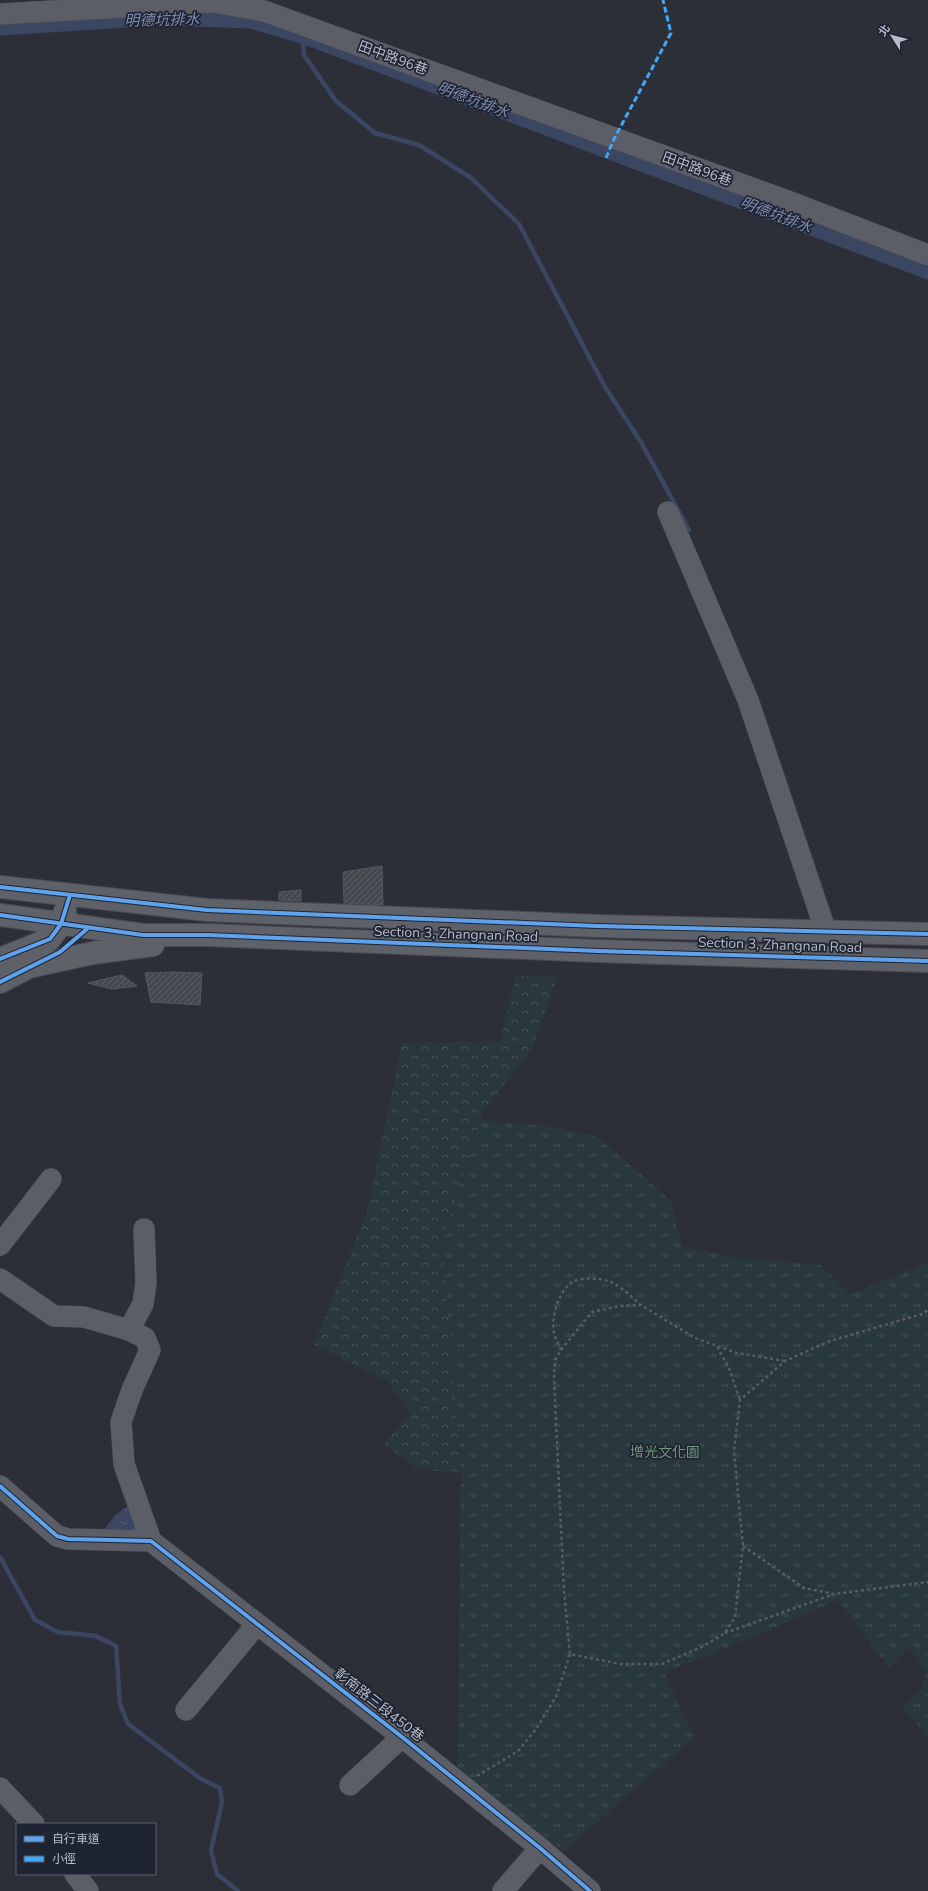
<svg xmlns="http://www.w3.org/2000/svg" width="928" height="1891" font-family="'Nunito Sans','Noto Sans TC',sans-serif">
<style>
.forest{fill:url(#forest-crowns)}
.park{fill:url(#park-tufts)}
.water{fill:url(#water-ripples)}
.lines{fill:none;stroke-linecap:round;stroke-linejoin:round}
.stream{stroke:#3b4662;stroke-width:4.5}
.canal{stroke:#3b4662;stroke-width:15}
.building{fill:url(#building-hatch);stroke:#54575f}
.minor-casing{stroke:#484a51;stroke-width:22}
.major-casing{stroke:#4a4c55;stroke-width:24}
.path{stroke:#595d63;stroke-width:2.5;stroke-dasharray:3 3;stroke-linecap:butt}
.minor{stroke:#5b5e67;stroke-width:21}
.major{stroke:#5e6168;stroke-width:22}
.quiet{stroke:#3fa9f5;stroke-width:3;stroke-dasharray:6 3;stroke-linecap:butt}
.cycleway-casing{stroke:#1f2433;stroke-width:6}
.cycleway{stroke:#60a3ed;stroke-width:4}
.labels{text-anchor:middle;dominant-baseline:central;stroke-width:3.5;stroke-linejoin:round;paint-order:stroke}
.street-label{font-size:14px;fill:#b6bbc9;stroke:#1f2433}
.park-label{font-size:14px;fill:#6f997f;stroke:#1f2433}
.water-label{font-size:15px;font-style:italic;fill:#7f8daf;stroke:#1f2433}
</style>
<defs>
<pattern id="forest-crowns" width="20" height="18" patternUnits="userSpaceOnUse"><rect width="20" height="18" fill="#29383e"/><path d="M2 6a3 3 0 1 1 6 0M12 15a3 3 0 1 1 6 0" fill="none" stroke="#465359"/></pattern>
<pattern id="park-tufts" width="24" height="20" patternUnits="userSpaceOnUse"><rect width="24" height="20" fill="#29383e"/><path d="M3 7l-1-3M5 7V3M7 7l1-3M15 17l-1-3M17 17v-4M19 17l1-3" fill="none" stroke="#465359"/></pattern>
<pattern id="water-ripples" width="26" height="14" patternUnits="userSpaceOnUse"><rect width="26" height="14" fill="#3b4662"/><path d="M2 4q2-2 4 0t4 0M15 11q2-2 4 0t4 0" fill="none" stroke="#555f77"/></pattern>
<pattern id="building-hatch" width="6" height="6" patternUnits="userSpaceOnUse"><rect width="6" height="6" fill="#464850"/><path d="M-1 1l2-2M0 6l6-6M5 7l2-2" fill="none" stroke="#5e6068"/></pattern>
</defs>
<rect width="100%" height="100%" fill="#2c2f38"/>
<path class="forest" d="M516,976L558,977L532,1049L484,1111L443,1239L461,1472L419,1470L384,1444L411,1413L388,1382L314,1344L367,1212L402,1043L500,1041Z"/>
<path class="park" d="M481,1120L551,1127L598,1137L670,1200L682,1246L730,1257L820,1265L850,1294L928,1263V1737L902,1707L919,1691L927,1673L910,1648L888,1667L838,1600L710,1655L664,1672L694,1738L563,1851L458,1770L461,1472L442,1239Z"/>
<path class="water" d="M128,1506L138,1533H102L115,1515Z"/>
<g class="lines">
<path class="stream" d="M305,37L303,44L304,55L336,101L375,133L419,145L470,177L519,224L605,387L641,442L689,530
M0,1557L35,1620L58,1632L96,1636L116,1646L120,1704L128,1724L201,1779L220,1788L222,1802L211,1850L217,1874L238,1891"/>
<path class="canal" d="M0,28L160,18L251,21L305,37L928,272"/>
</g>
<path class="building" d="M382,866L383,905L344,903L343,872Z
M301,890V901L279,900V892Z
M175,972L202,973L200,1005L151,1002L145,973Z
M122,975L137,986L112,989L88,983Z"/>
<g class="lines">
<g class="minor-casing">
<path id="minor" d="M0,14L213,2L264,11L796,204L928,255
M668,512L748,700L826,932
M0,1245L51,1179
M0,1279L54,1316L84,1317L129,1330L145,1338L150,1350L132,1390L121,1422L124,1464L151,1541L402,1737L540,1848L590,1891
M129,1330L143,1304L146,1283L144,1229
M0,1486L57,1536L68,1539L151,1541
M186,1710L257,1624
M350,1785L402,1737
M0,1788L34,1824
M75,1874L88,1891
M503,1891L540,1848"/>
</g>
<g class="major-casing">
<path id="major" d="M0,887L207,910L597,926L928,934
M0,915L143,935H208L598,951L928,961
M0,959L50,939L61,924L65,911
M33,966L93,953L153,945
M0,982L45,959"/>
</g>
<path class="path" d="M717,1347L729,1368L740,1400
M561,1350C559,1345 555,1339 554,1333C551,1318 558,1292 572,1282C581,1277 598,1278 608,1281C619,1284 631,1297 640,1304
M785,1361L737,1353L695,1338L641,1305L620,1306L592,1312L561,1350L555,1360L554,1378L564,1591L570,1654L620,1664H662L702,1647L725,1633L735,1617L743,1546L734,1451L740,1400L785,1361L830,1341L922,1314L928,1310
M743,1546L804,1588L834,1594L928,1582
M725,1633L834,1594
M477,1776L518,1751L536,1729L556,1697L570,1654"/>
<use href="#minor" class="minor"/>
<use href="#major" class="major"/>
<path class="quiet" d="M606,158L614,139L671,33L663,0"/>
<g class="cycleway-casing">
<path id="cycleway" d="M0,887L207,910L597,926L928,934
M0,915L143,935H208L598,951L928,961
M0,959L50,939L61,924L70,895
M0,982L60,952L87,929
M0,1486L57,1536L68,1539L151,1541L402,1737L540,1848L590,1891"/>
</g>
<use href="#cycleway" class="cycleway"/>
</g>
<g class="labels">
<g class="street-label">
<text transform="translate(393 58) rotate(20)">田中路96巷</text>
<text transform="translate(697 169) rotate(20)">田中路96巷</text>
<text transform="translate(456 934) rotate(2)">Section 3, Zhangnan Road</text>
<text transform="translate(780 945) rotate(2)">Section 3, Zhangnan Road</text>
<text transform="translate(379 1705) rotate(38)">彰南路三段450巷</text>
</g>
<g class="park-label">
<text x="665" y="1452">增光文化園</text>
</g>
<g class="water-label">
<text transform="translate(162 20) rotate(-1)">明德坑排水</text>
<text transform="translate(473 100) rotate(21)">明德坑排水</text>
<text transform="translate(776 215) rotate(21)">明德坑排水</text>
</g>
</g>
<rect x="16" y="1823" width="140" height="52" fill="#1f2433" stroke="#5b606f"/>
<rect x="24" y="1836" width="20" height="6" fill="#60a3ed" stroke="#5b606f"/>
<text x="52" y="1843" font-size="12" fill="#b6bbc9">自行車道</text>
<rect x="24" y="1856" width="20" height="6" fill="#3fa9f5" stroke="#5b606f"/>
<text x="52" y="1863" font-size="12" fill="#b6bbc9">小徑</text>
<g transform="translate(892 36) rotate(306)" stroke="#1f2433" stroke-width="3" paint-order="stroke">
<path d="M0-3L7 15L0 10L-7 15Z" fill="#b6bbc9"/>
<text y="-6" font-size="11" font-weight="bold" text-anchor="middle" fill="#b6bbc9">北</text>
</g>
</svg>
